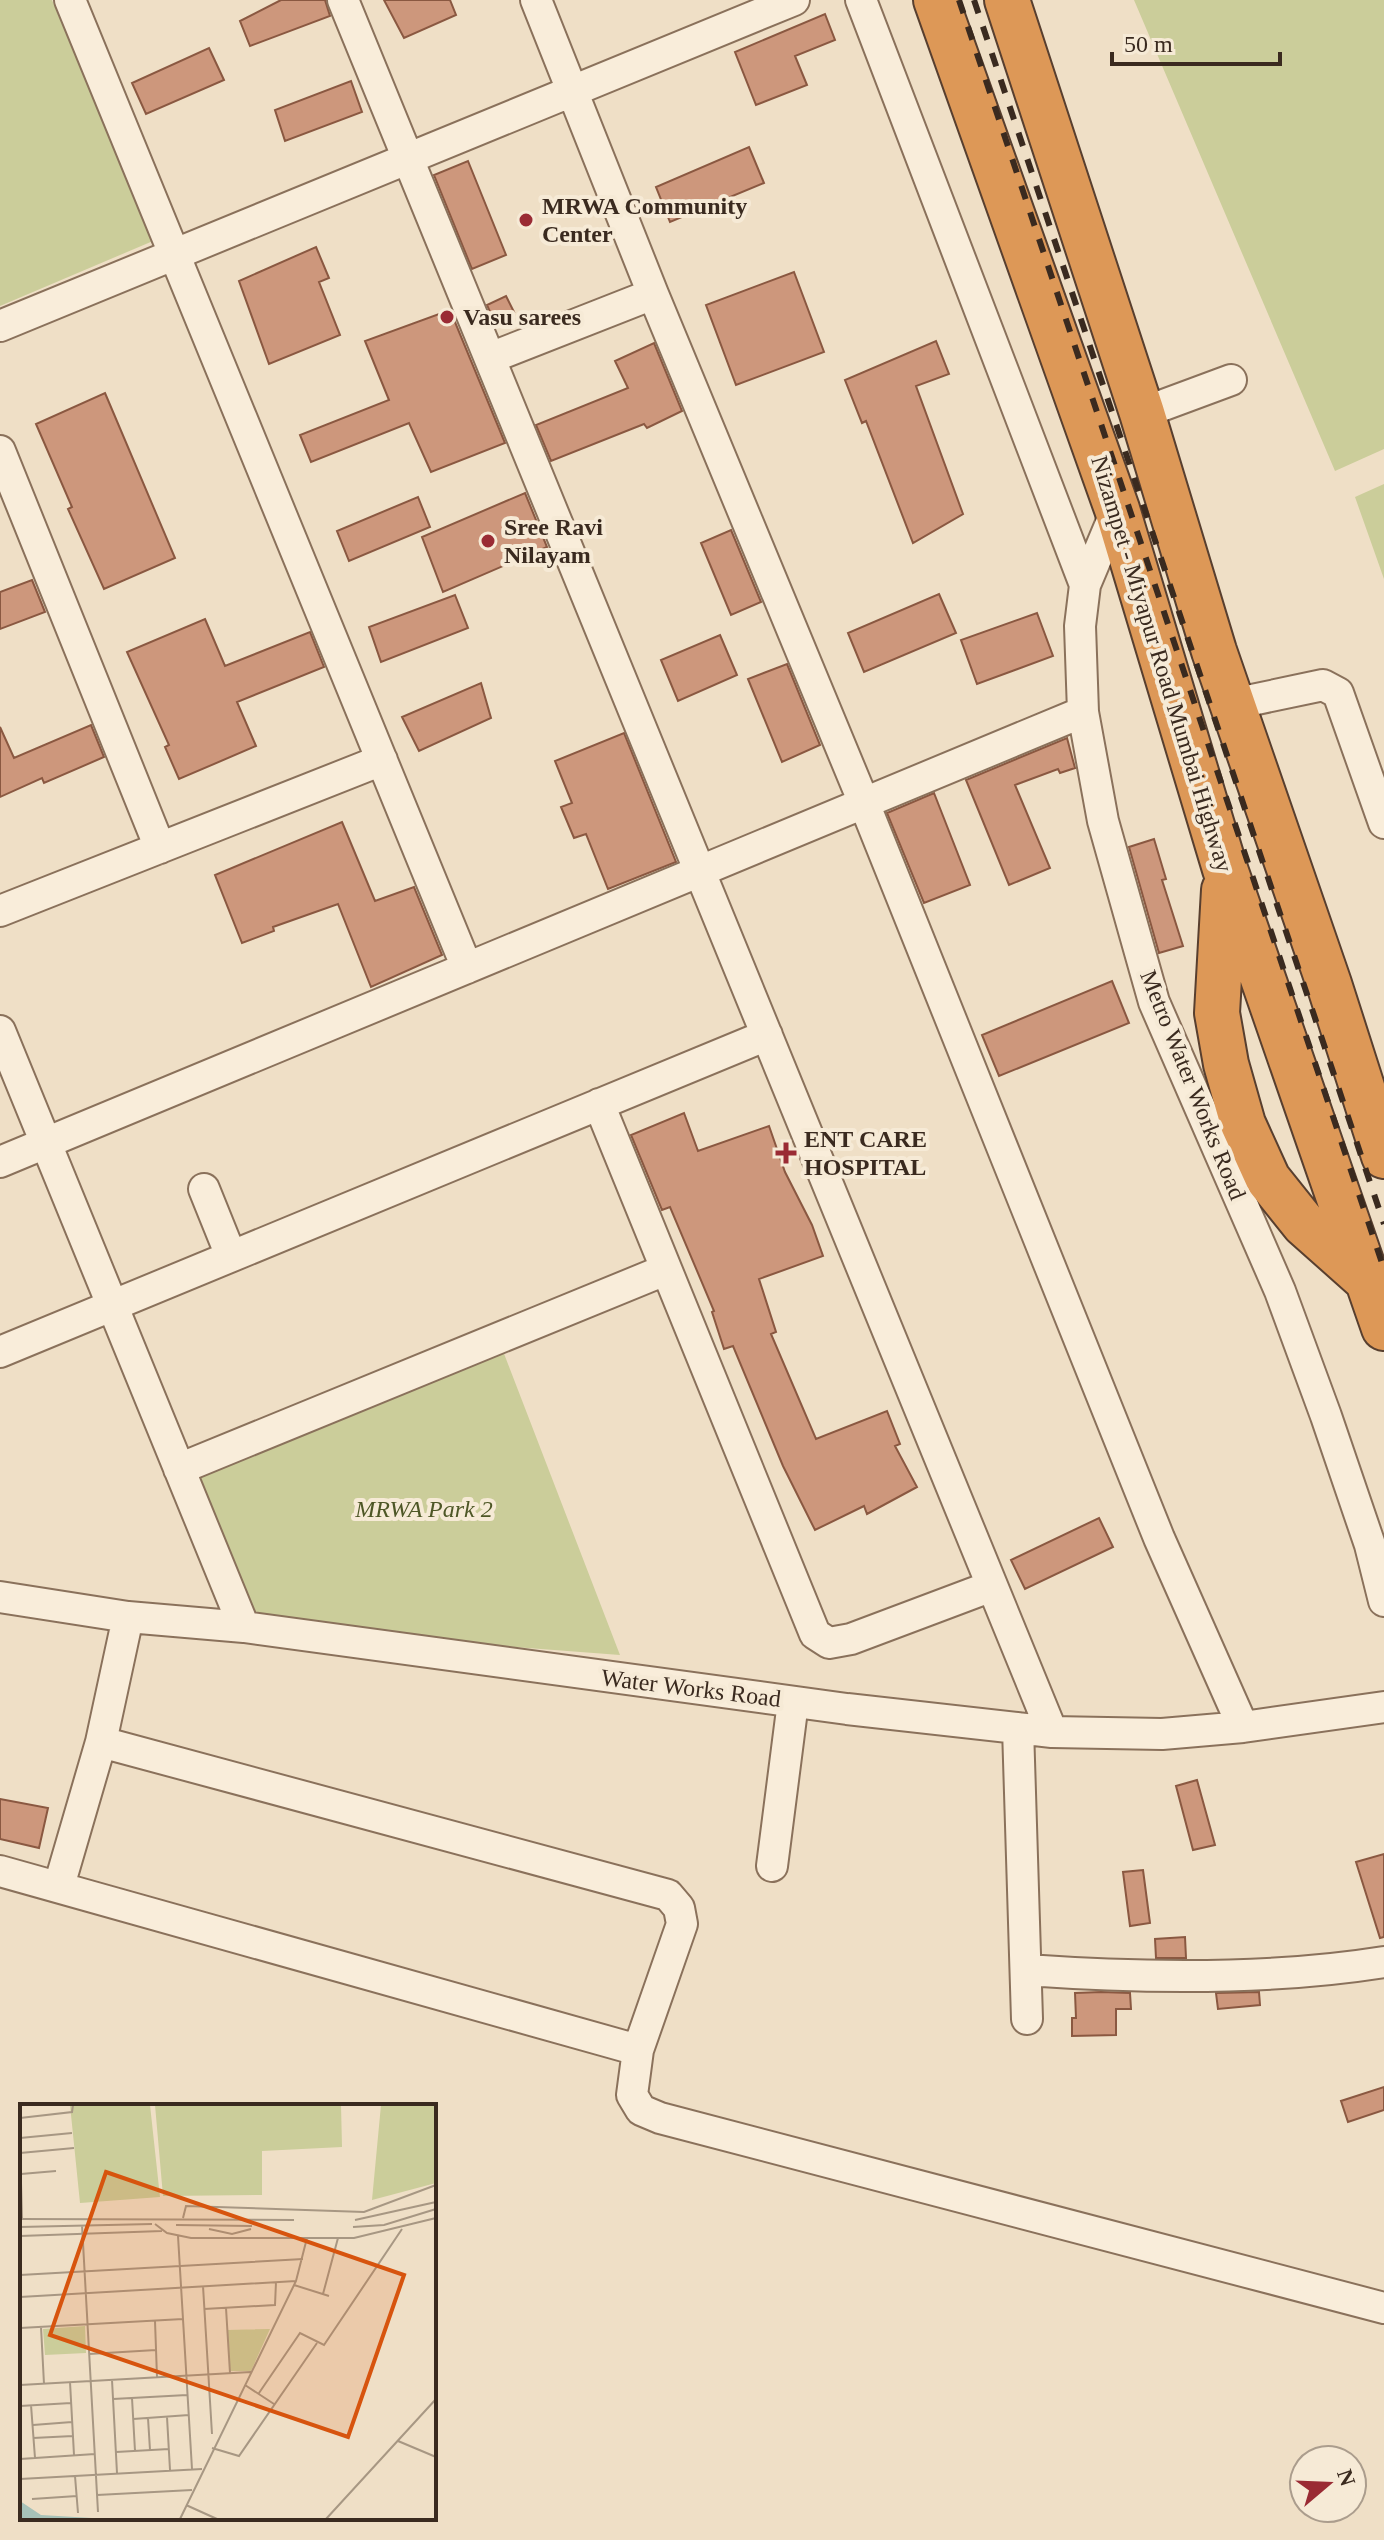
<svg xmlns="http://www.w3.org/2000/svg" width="1384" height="2540" font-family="Georgia,serif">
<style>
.green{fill:#cbcd9a}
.building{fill:#cd977c;stroke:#8a5841;stroke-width:2}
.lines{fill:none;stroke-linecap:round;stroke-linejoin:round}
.minor-casing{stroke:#8a715b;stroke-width:34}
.highway-casing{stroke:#583f2f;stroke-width:48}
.minor{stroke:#f9edda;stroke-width:30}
.highway{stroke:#dd9857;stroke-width:44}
.rail{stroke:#3a2a1f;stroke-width:6;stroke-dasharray:14 14;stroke-linecap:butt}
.poi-dot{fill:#9a2b34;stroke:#f6ead6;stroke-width:3}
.labels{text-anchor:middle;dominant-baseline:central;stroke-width:8;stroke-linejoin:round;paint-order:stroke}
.poi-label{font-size:24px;font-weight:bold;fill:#3a2a1f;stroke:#f6ead6;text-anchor:start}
.street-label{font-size:24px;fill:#3a2a1f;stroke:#f6ead6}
.park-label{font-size:24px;font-style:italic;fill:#4e5726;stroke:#f6ead6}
.inset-road{fill:none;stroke:#a79783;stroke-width:2}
.view{fill:#d7540e;fill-opacity:0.15;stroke:#d7540e;stroke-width:4}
.inset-edge{fill:none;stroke:#3a2a1f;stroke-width:4}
</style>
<rect width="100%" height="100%" fill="#efdfc6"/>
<path class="green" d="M0,0H52L153,241L0,306Z
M1134,0H1384V449L1335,471Z
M1384,484V579L1355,497Z
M498,1338L620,1655L251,1627L194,1463Z"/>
<path class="building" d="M281,0H325L330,16L250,46L240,21Z
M384,0H450L456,15L404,38Z
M825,14L835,40L795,56L807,85L756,105L735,52Z
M209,48L224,80L146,114L132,83Z
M351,81L362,112L285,141L275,110Z
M749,147L764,183L670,222L656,187Z
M468,161L506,255L472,269L434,175Z
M316,247L329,278L319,282L340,335L269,364L239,281Z
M794,272L824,352L736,385L706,305Z
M506,296L514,312L494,321L487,305Z
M450,310L505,443L431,472L409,423L311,462L300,435L389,400L365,341Z
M936,341L949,374L916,386L963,514L913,543L866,421L862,423L845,380Z
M654,343L682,411L647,428L644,424L551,461L536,425L628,388L615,361Z
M105,393L175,558L104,589L68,509L72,507L36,424Z
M525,493L547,547L443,592L422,537Z
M418,497L430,527L349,561L337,531Z
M731,530L761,602L731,615L701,543Z
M32,580L45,612L0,629V592Z
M939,594L956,633L864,672L848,633Z
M455,595L468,628L381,662L369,627Z
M1037,613L1053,656L977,684L961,640Z
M205,619L225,666L310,632L324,667L237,702L256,746L179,779L165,747L169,745L127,652Z
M720,635L737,675L678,701L661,660Z
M787,664L820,745L782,762L748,679Z
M481,683L491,718L419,751L402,717Z
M91,725L104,757L44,783L42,778L0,797V727L14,758Z
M624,733L676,862L608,889L586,834L574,838L561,807L572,803L555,761Z
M1067,738L1075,768L1060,773L1058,769L1015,785L1050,868L1009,885L966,780Z
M934,793L970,885L924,903L887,813Z
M342,822L375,901L414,887L442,955L371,987L338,904L273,927L274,931L242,943L215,875Z
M1154,839L1166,879L1162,880L1183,946L1159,953L1129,847Z
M1112,981L1129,1023L999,1076L982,1035Z
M684,1113L698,1151L769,1126L785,1172L812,1225L823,1256L759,1279L776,1332L771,1334L816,1439L887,1411L900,1444L895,1446L917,1487L867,1514L864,1506L815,1530L783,1466L733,1346L724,1349L712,1312L714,1311L670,1207L662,1210L631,1135Z
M1099,1518L1113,1547L1025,1589L1011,1560Z
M1197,1780L1215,1845L1193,1850L1176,1786Z
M0,1799L48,1808L39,1848L0,1839Z
M1384,1854V1937L1380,1938L1356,1862Z
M1143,1870L1150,1923L1130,1926L1123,1872Z
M1185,1937L1186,1958H1156L1155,1939Z
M1101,1992L1130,1993L1131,2009H1116V2035L1072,2036V2018H1076L1075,1993Z
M1259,1992L1260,2005L1218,2009L1216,1993Z
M1384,2087V2110L1348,2122L1341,2101Z"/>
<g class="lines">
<g class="minor-casing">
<path id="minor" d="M70,0L467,968
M343,0L1052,1732
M536,0L653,294L864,803L1159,1538L1243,1727
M861,0L1085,585
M0,326L794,0
M490,358L653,294
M1142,413L1231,380
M0,451L160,848
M1117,509L1085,585L1080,626L1083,712L1103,821L1154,1002L1280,1291L1326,1416L1370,1545L1384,1601
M1233,704L1323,685L1338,693L1384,823
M0,911L382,760
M0,1031L244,1627
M599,1104L815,1634L829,1643L851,1639L992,1586
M0,1162L1083,712
M204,1189L231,1256
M0,1352L767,1035
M179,1469L665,1270
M0,1597L128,1617L244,1627L847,1709L1052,1732L1162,1734L1243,1727L1384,1707
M1018,1728L1027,2019
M101,1742L668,1895L679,1908L682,1924L638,2050L632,2095L641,2110L660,2118L1384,2308
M772,1866L793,1702
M0,1871L638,2050
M59,1886L101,1742L128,1617
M1026,1970C1139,1978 1272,1980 1384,1962"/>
</g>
<g class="highway-casing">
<path id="highway" d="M936,0L1117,509L1225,869L1384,1328
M1007,0L1142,413L1214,651L1329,984L1384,1156
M1224,890L1217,1013L1226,1064L1243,1124L1268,1179L1304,1224L1367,1280"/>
</g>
<use href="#minor" class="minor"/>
<use href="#highway" class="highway"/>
<path class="rail" d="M959,0L1384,1269
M974,0L1384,1224"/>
</g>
<g class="poi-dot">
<circle cx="526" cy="220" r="8"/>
<circle cx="447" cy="317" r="8"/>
<circle cx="488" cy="541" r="8"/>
<path d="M782 1141h8v8h8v8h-8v8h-8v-8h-8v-8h8z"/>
</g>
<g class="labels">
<g class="poi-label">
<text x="542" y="206">MRWA Community<tspan x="542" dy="28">Center</tspan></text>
<text x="463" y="317">Vasu sarees</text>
<text x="504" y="527">Sree Ravi<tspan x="504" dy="28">Nilayam</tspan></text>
<text x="804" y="1139">ENT CARE<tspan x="804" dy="28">HOSPITAL</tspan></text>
</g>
<g class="street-label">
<text transform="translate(1162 664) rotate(73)">Nizampet - Miyapur Road Mumbai Highway</text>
<text transform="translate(1193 1085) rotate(68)">Metro Water Works Road</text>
<text transform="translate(691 1688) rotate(7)">Water Works Road</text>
</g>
<g class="park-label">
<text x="424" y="1509">MRWA Park 2</text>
</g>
</g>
<g transform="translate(20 2104)">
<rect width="416" height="416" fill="#efdfc6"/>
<path d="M50,1H130L140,93L60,99ZM135,1H321L322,43L242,47V91L143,92ZM361,1H416V79L352,96ZM65,222L66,249L25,251L23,225ZM250,225L231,267H210L207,226Z" fill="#cbcd9a"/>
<path d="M0,397L21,411L89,415H0Z" fill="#a7c2b8"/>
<path class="inset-road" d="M0,14L52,8L53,1M0,34L52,29M0,44L2,114M0,49L54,44M1,70L36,67M163,114L166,102L344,108L416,81M0,115L274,116M335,116L416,98M135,120L147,129L171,134H334L416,114M62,121L78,408M156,121L232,122M0,123L132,120M333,123L364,121L416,105M189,125L212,130L231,125M0,132L142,127M158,132L172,365M0,171L283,155M274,181L309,192M183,182L192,330M303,190L318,134M0,193L276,177M206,204L210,269M184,205L255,201L256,178M135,217L137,273M21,223L24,280M0,224L163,215M69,250L136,246M92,276L97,369M50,278L54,351M0,281L231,268M225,281L254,300M239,289L280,229L304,241L382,125M112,294L115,347M93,295L167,291M11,301L15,354M0,302L51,299M147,313L150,366M128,314L130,346M113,315L169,311M13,321L52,318M13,334L53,332M378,337L416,353M192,344L219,352L297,239M96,348L149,345M0,355L75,350M55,372L58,409M0,375L182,365M77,391L172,386M12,395L57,392M166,401L197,415M160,415L276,177L287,134M306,415L416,295"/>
<path class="view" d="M86,68L384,171L328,333L30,231Z"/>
<rect width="416" height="416" class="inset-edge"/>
</g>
<g transform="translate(1328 2484) rotate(71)"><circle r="38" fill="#f6ead6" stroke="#ab9d8d" stroke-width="2"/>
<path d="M0-6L14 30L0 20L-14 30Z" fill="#9a2b34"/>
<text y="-12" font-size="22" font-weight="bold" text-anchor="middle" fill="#3a2a1f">N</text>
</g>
<path d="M1112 52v12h168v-12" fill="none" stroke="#3a2a1f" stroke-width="4"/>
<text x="1124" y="52" font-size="24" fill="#3a2a1f" stroke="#f6ead6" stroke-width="6" paint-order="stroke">50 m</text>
</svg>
